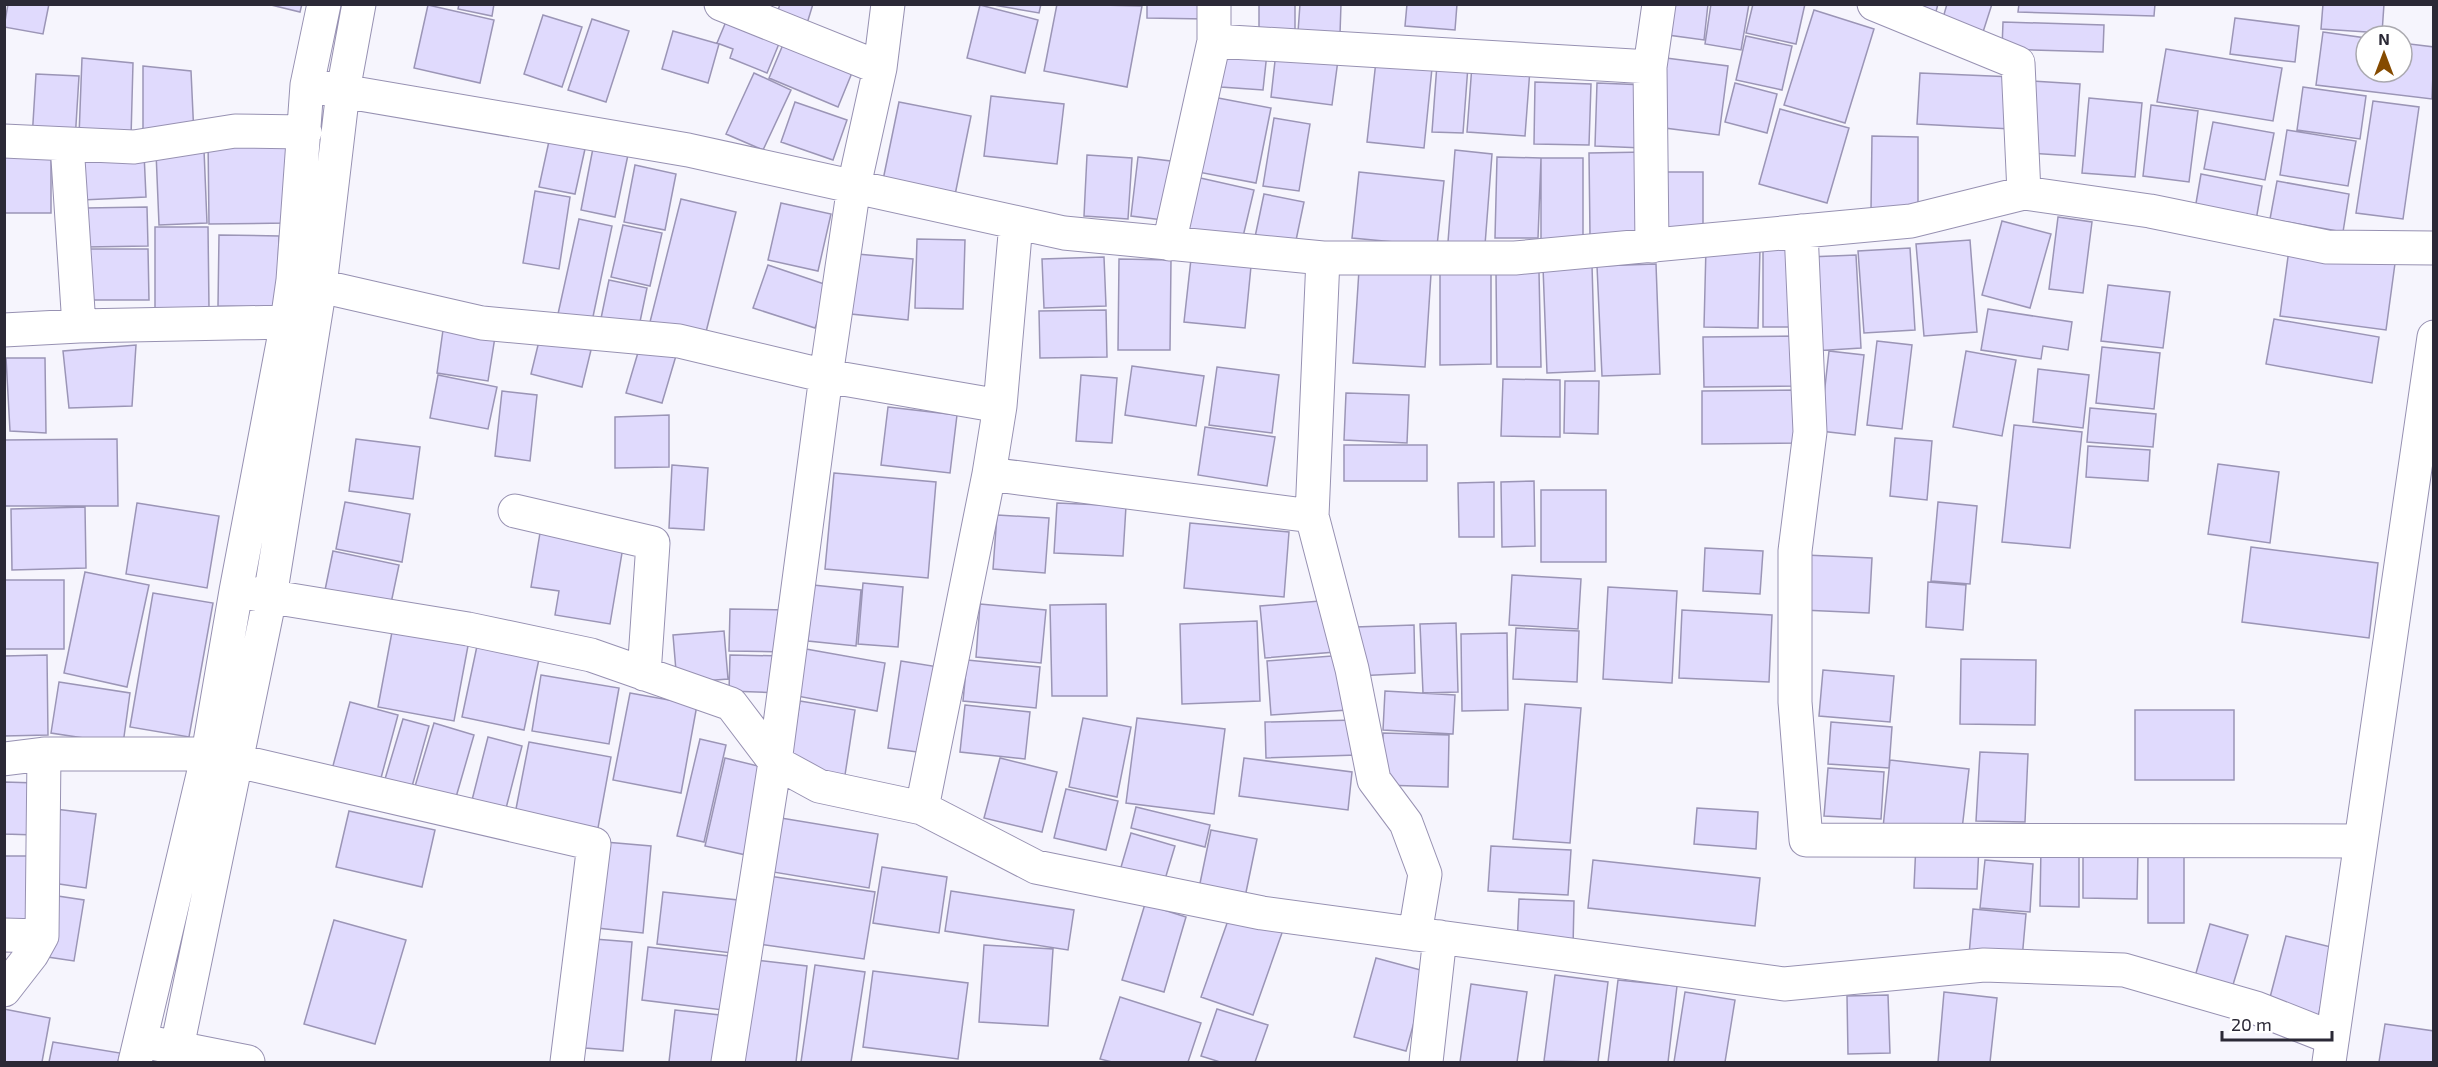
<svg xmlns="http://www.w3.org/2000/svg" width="2438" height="1067" font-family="'Exo 2',sans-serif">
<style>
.building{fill:#e0dafd;stroke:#9b95b6;stroke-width:1.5}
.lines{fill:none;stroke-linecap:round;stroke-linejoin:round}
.street-casing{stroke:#9791b2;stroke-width:35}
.secondary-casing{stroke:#9791b2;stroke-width:35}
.street{stroke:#fff;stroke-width:33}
.secondary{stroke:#fff;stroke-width:33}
</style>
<rect width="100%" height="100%" fill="#f6f5fd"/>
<path class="building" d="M8,4H49L43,34L4,27Z
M267,4H302L300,12Z
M459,4H494L492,16L458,9Z
M780,4H813L805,30L775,20Z
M988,4H1041L1039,13Z
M1057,4L1142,6L1127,87L1044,71Z
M1147,4H1207L1206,19L1147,18Z
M1259,4H1295V32L1259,31Z
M1300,4H1341L1340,34L1298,32Z
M1407,4H1457L1455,30L1405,26Z
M1671,4H1708L1704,40L1668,35Z
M1711,4H1749L1741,50L1705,44Z
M1753,4H1805L1796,44L1746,33Z
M1887,4H1938L1934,19Z
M1947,4H1992L1983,32L1943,18Z
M2019,4H2155L2154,16L2018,12Z
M2323,4H2384L2382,33L2321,29Z
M428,5L494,20L480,83L414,68Z
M980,5L1038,20L1025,73L967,58Z
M1814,10L1874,29L1845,123L1784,105Z
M730,12L783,34L767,73L730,58L733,49L717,43Z
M543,15L582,27L562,87L524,74Z
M2235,18L2299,26L2295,62L2230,54Z
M592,19L629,31L606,102L568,90Z
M2003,22L2104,25L2103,52L2002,49Z
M673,31L719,44L708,83L662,69Z
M2323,32L2366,38V72H2402V43L2434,47L2432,99L2316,85Z
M787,35L856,63L838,107L769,78Z
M1746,36L1792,46L1782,90L1736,80Z
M1225,49L1267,53L1263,90L1221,87Z
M2166,49L2282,68L2273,121L2157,102Z
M1276,52L1338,60L1332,105L1271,97Z
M1377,52L1433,58L1424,148L1367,142Z
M82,58L133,63L131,138L79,136Z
M1666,58L1728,66L1719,135L1657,127Z
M1437,64L1468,66L1463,133L1432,132Z
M1472,65L1530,69L1525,136L1467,132Z
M143,66L191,71L194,136H143Z
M754,73L791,90L763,150L726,134Z
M1920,73L2014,77L2011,129L1917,124Z
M36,74L79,76L75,141L32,139Z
M2032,81L2080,84L2075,156L2026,153Z
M1535,82L1591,84L1589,145L1534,144Z
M1597,83L1646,85L1643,148L1595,146Z
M1735,83L1777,94L1767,133L1725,122Z
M2303,87L2366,96L2360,139L2297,130Z
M991,96L1064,104L1057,164L984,156Z
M1213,97L1271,108L1256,183L1198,172Z
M2089,98L2142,103L2135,177L2082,173Z
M2373,101L2419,107L2403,219L2356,213Z
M795,102L847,120L833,160L781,142Z
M899,102L971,116L955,195L883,180Z
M2151,105L2198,111L2189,182L2143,176Z
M1780,109L1849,128L1827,203L1759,184Z
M1274,118L1310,124L1299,191L1263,186Z
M2213,122L2274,133L2265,180L2204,169Z
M2287,130L2356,141L2348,186L2280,175Z
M551,132L587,140L575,194L539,187Z
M1872,136L1918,137V211H1871Z
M287,137L288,223L209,224L208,138Z
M594,143L629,150L615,217L581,210Z
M204,150L207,223L159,225L156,152Z
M1455,150L1492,154L1485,245L1448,242Z
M1647,152L1648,235L1590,236L1589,153Z
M144,153L146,197L82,200L79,155Z
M4,155H51V213H4Z
M1087,155L1132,158L1128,219L1084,216Z
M1138,157L1179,162L1171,221L1131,216Z
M1497,157L1541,158L1538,238H1495Z
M1541,158H1583V245H1541Z
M635,165L676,174L665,230L624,222Z
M1359,172L1444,181L1437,246L1352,238Z
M1661,172H1703V234L1661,235Z
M2201,174L2262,186L2255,226L2194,215Z
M1196,177L1254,190L1241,245L1183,231Z
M2277,181L2349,194L2343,232L2270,219Z
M535,191L570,197L559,269L523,263Z
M1264,194L1304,202L1295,245L1255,237Z
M681,199L736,212L705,336L650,322Z
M781,203L831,214L818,271L768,260Z
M147,207L148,246L86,247V208Z
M2058,217L2092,222L2083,293L2049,289Z
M579,219L612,226L590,331L556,323Z
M2002,221L2051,234L2030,308L1982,295Z
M623,225L662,233L650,286L611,277Z
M155,227H208L209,308H155Z
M219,235L279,236L277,307L218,306Z
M917,239L965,240L963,309L915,308Z
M1970,240L1977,332L1924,336L1916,244Z
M2290,242L2396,256L2386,330L2280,316Z
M1763,245H1800L1799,327H1763Z
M1706,247L1760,249L1758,328L1704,327Z
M1910,248L1915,330L1864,333L1858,251Z
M87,249H148L149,300H88Z
M1192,250L1252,256L1245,328L1184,322Z
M857,254L913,259L908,320L851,314Z
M1856,255L1861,348L1813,351L1808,257Z
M1104,257L1106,306L1044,308L1042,259Z
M1119,259L1171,260L1170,350H1118Z
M1656,264L1660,374L1602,376L1597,266Z
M768,265L830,286L815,328L753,308Z
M1592,265L1595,371L1547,373L1543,267Z
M1359,270L1431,274L1425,367L1353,363Z
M1440,272H1491V364L1440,365Z
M1496,272H1539L1541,367H1497Z
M609,280L647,288L637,336L599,328Z
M2108,285L2170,292L2163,348L2101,341Z
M1988,309L2072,322L2068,350L2043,346L2041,359L1981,350Z
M1106,310L1107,357L1040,358L1039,311Z
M2274,319L2379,337L2372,383L2266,364Z
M443,330L495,337L488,381L437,373Z
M1796,336L1797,386L1704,387L1703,337Z
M540,337L591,350L582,387L531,374Z
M642,339L678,349L662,403L626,393Z
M1877,341L1912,345L1902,429L1867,425Z
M136,345L132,406L69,408L63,351Z
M2102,347L2160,353L2154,409L2096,403Z
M1829,351L1864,355L1855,435L1820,431Z
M1966,351L2016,360L2002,436L1953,427Z
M6,358H45L46,433L10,431Z
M1132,366L1204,376L1196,426L1125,415Z
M1217,367L1279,375L1272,433L1209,425Z
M2038,369L2089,375L2083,428L2033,422Z
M438,375L497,387L488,429L430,418Z
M1081,375L1117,378L1112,443L1076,441Z
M1503,379L1560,380V437L1501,436Z
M1565,381H1599L1598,434L1564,433Z
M1799,390V443L1702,444V391Z
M502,391L537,395L530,461L495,456Z
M1346,393L1409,395L1407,443L1344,440Z
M888,407L957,415L950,473L881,465Z
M2090,408L2156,414L2153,447L2087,442Z
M669,415V467L615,468V417Z
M2014,425L2082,432L2070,548L2002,542Z
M1205,427L1275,437L1267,486L1198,475Z
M1895,438L1932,441L1927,500L1890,496Z
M117,439L118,506H4V440Z
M356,439L420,447L413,499L349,491Z
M1344,445H1427V481H1344Z
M2088,446L2150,450L2148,481L2086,477Z
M2218,464L2279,472L2270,543L2208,534Z
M672,465L708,468L704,530L669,528Z
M834,473L936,482L928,578L825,569Z
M1534,481L1535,546L1502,547L1501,482Z
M1494,482V537H1459L1458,483Z
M1541,490H1606V562H1541Z
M345,502L410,514L402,562L336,549Z
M1938,502L1977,506L1970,584L1931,581Z
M137,503L219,516L207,588L126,574Z
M1057,503L1126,506L1123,556L1054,553Z
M85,507L86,568L12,570L11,509Z
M997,515L1049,518L1045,573L993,569Z
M1190,523L1289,532L1284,597L1184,588Z
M541,527L624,541L610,624L555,615L559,591L531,587Z
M2251,547L2378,563L2369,638L2242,622Z
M1705,548L1763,551L1760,594L1703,591Z
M333,551L399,565L390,608L324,595Z
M1805,555L1872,558L1869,613L1802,610Z
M85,572L149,585L127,687L64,673Z
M1512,575L1581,579L1578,629L1509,625Z
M4,580H64V649H4Z
M1928,582L1966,585L1963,630L1926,627Z
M863,583L903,587L898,647L858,644Z
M813,585L861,590L856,646L808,641Z
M1608,587L1677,591L1672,683L1603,679Z
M153,593L213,603L189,737L130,727Z
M1331,600L1335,652L1265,658L1260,606Z
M980,604L1046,610L1041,663L976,657Z
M1106,604L1107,696H1052L1050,605Z
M730,609L787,610L786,652L729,651Z
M1682,610L1772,615L1769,682L1679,678Z
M394,621L470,635L454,721L378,707Z
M1257,621L1260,701L1182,704L1180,624Z
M1456,623L1458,692L1423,693L1420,624Z
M1414,625L1415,673L1357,676L1355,627Z
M1516,628L1579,631L1577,682L1513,679Z
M724,631L728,679L677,683L673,635Z
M1507,633L1508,710L1462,711L1461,634Z
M477,646L539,659L524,730L462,717Z
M806,649L885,663L877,711L797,696Z
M47,655L48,735L4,736V656Z
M730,655L783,656L782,693L729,691Z
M1345,655L1348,710L1271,715L1267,661Z
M1961,659L2036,660L2035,725L1960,724Z
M967,660L1040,667L1036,708L963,701Z
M901,661L945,668L932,754L888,748Z
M1823,670L1894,676L1890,722L1819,716Z
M541,675L619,688L609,744L532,731Z
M59,682L130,693L123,744L51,733Z
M1385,691L1455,695L1453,734L1383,730Z
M630,693L697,705L681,793L613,780Z
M800,701L855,710L845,775L789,766Z
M350,702L398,715L378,789L330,777Z
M1525,704L1581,708L1570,843L1513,839Z
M965,705L1030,712L1025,759L960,752Z
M2135,710H2234V780H2135Z
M1083,718L1131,727L1117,797L1069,787Z
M1137,718L1225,729L1214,814L1126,803Z
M403,719L429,726L409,797L382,789Z
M1356,720L1357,755L1266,758L1265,722Z
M1831,722L1892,727L1889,768L1828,764Z
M434,723L474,735L454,804L413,793Z
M1383,733L1449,735L1448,787L1382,785Z
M488,737L522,746L504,816L470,808Z
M700,739L726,745L704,842L677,836Z
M529,742L611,757L598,828L515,814Z
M1980,752L2028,754L2025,822L1976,821Z
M725,758L766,768L746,855L705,846Z
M1000,758L1057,772L1042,832L984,818Z
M1244,758L1352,772L1348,810L1239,796Z
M1890,760L1969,769L1961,838L1883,828Z
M1828,768L1884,772L1881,819L1824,816Z
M4,782L37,783L36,835L4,834Z
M1066,789L1118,801L1106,850L1054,838Z
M1136,807L1210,825L1205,847L1131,828Z
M1697,808L1758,812L1756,849L1694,844Z
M55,809L96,814L86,888L46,882Z
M349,811L435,830L422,887L336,867Z
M781,818L878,834L869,888L773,872Z
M1211,830L1257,839L1244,902L1198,893Z
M1131,833L1175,846L1163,886L1119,874Z
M605,842L651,846L643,933L597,928Z
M1916,843L1979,845L1977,889L1914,888Z
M1491,846L1571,850L1568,895L1488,891Z
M2041,846H2079V907L2040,906Z
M2083,848L2138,849L2137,899L2083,898Z
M2148,852H2184V923H2148Z
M4,856H36L34,933L4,932Z
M1593,860L1760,878L1755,926L1588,908Z
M1985,860L2033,864L2030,912L1980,908Z
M882,867L947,877L939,933L873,923Z
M769,876L875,892L864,959L758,944Z
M951,891L1074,910L1068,950L945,931Z
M663,892L738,900L732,953L657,944Z
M51,895L84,900L74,961L41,956Z
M1519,899L1574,901L1573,948L1517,947Z
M1145,904L1186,917L1164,992L1122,980Z
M1973,909L2026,914L2022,959L1969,955Z
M1231,912L1283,930L1253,1015L1201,997Z
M334,920L406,940L375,1044L304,1024Z
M2210,924L2248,935L2229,998L2192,987Z
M2286,936L2335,948L2317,1021L2267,1009Z
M594,939L632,942L623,1051L585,1048Z
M984,945L1053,949L1048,1026L979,1022Z
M648,947L729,956L723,1010L642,1000Z
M1376,958L1428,972L1406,1051L1354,1037Z
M755,960L807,966L796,1062H744Z
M815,965L865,972L851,1062H801Z
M873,971L968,983L958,1059L863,1047Z
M1555,975L1608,982L1598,1062L1544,1061Z
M1618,980L1677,986L1668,1062H1608Z
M1471,984L1527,992L1517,1062H1460Z
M1685,992L1735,1000L1725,1062H1674Z
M1944,992L1997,998L1990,1062H1938Z
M1888,995L1890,1053L1848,1054L1847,996Z
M1120,997L1201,1023L1188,1062H1112L1100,1059Z
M4,1009L50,1018L42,1062H4Z
M1217,1009L1268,1025L1255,1062H1220L1201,1056Z
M675,1010L729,1016L724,1062H669Z
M2385,1024L2434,1031V1062H2379Z
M53,1042L120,1053L118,1062H49Z"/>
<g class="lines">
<g class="street-casing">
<path id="street" d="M721,4L880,68
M1874,4L2018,63L2024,193
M1214,41V4
M1650,67L1652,246
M307,85L688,150L1064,233L1323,258H1515L1911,221L2024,193L2150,211L2327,247L2434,248
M4,141L134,147L235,131L305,132
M67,144L79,326
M1801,231L1810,432L1795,551V702L1806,840L2360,841
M1169,244L1214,41L1650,67L1659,4
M320,286L482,323L679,341L826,376L1000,406
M4,330L79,326L287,322
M989,474L1000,406L1016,223
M515,511L653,543L644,674
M1312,516L1352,669L1374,780L1406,823L1425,874L1415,934
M236,591L468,629L591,655L731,704L775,762L819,786L922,808L1036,867L1262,913L1784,984L1984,965L2124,970L2256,1008L2332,1038
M4,759L44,754H208L594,844L567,1062
M922,808L989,474L1312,516L1323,258
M4,935L42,936
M4,990L32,954L42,936L44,754
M157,1044L248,1062
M135,1062L208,754L236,591L287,322L293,280L307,85L324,4
M174,1062L270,597L320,286L343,91L359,4
M728,1062L775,762L826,376L854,186L880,68L888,4
M1426,1062L1440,937"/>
</g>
<g class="secondary-casing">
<path id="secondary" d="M2329,1062L2434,337"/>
</g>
<use href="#street" class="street"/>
<use href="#secondary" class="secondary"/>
</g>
<rect width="2438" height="1067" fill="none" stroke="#2b2936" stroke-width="12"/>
<g transform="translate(2384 54)"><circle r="28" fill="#ffffff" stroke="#aaa9af" stroke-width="1.5"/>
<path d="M0-4.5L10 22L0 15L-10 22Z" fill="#854b00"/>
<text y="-9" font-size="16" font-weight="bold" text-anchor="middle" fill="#2b2936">N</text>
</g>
<path d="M2222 1031v9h110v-9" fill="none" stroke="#2b2936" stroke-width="3"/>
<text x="2231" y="1031" font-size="18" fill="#2b2936" stroke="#ffffff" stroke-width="4.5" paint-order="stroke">20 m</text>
</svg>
